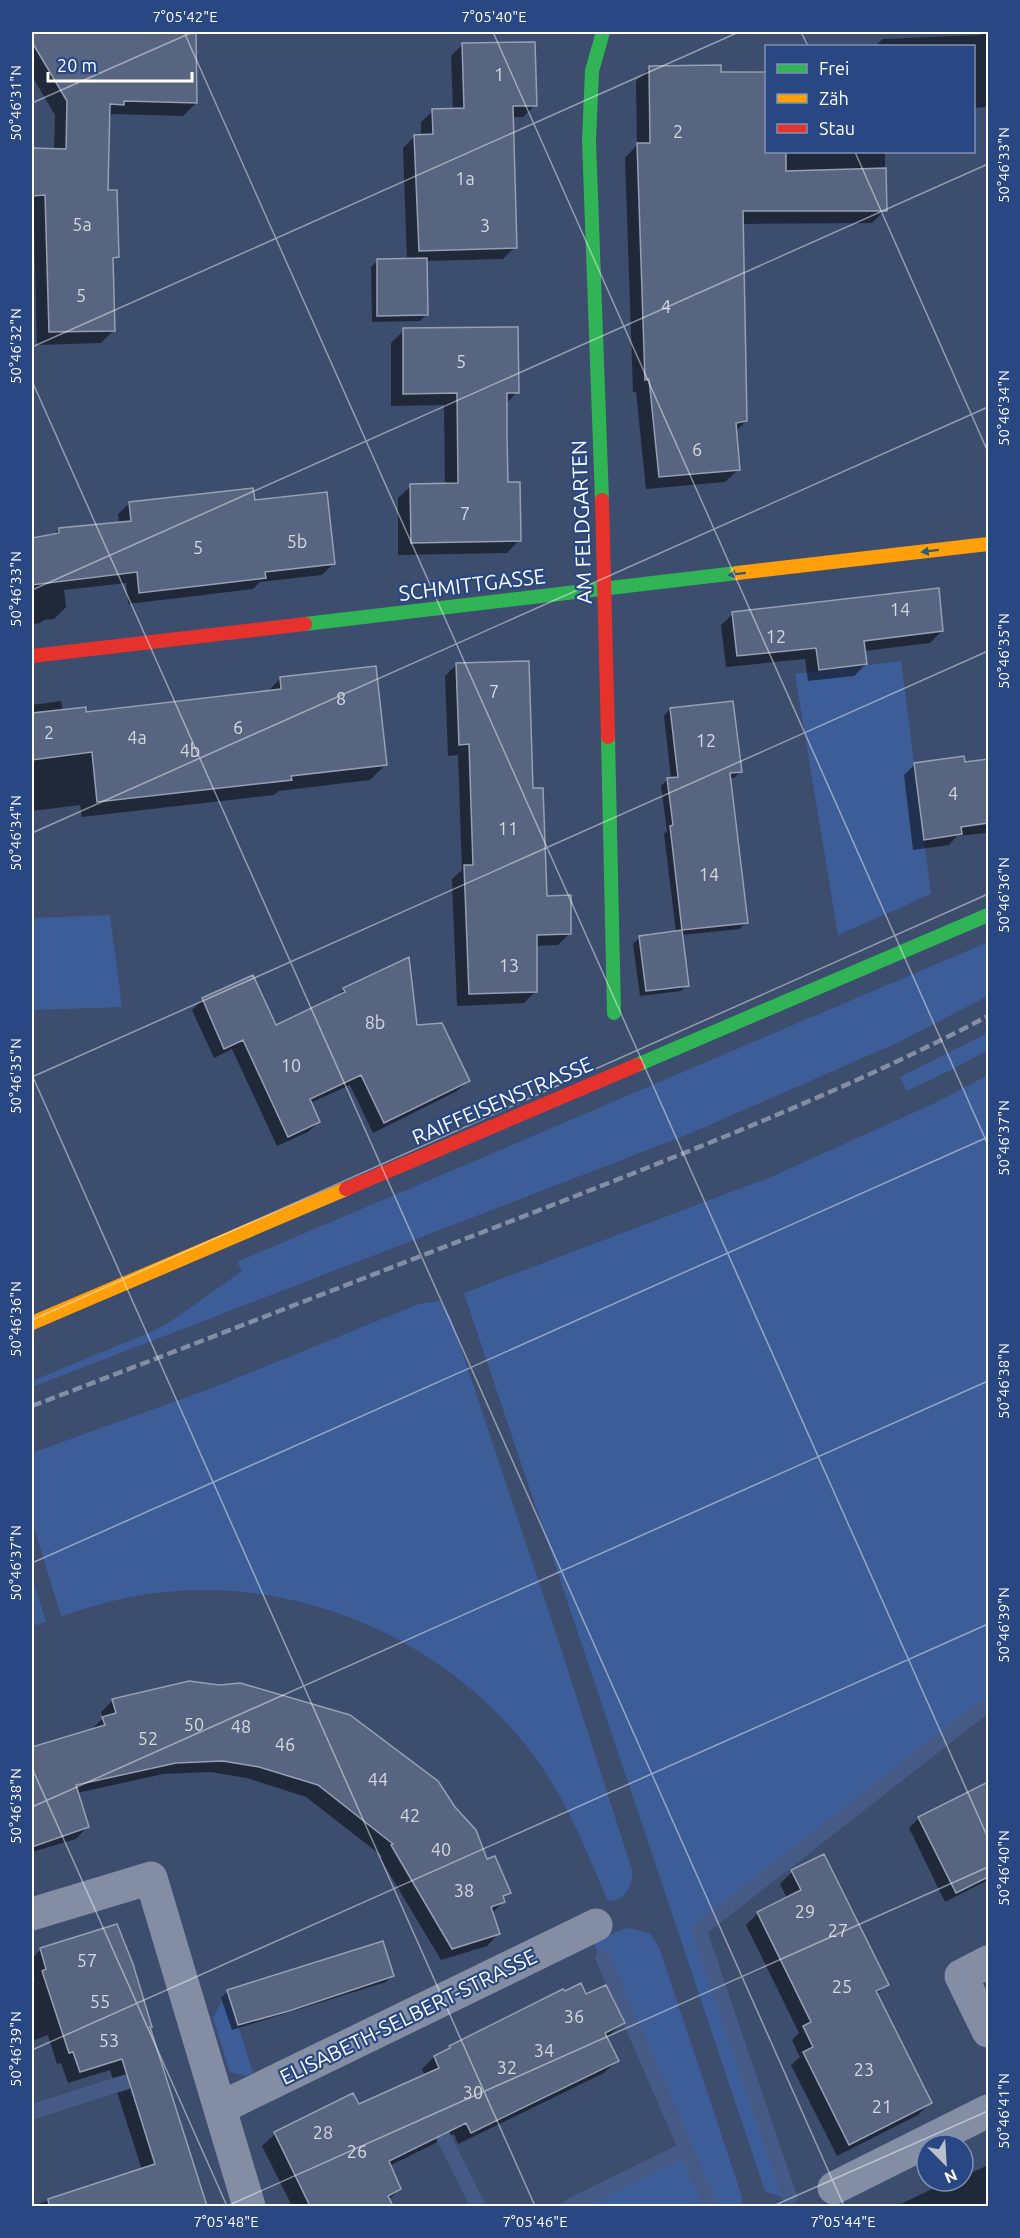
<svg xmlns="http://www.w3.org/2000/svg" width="1020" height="2238" font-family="Ubuntu,sans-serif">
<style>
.green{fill:#3d5d99}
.shadow{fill:#0007}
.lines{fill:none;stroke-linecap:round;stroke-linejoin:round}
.stream{stroke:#455b86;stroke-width:15}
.building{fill:#586580;stroke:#97a0b3;stroke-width:1.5}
.street{stroke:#838ea4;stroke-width:33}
.fast{stroke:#30b455;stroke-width:14}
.slow{stroke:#ff9f0a;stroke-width:14}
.jam{stroke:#e5322d;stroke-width:14}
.rail{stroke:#838ea4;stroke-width:4.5;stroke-dasharray:10 4.5;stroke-linecap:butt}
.oneway{fill:#2a5d7a}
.ticks{fill:none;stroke:#fff;stroke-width:1.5;stroke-opacity:0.45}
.labels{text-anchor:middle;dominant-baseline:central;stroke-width:4.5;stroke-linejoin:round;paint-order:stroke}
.number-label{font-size:18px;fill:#d5d8df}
.street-label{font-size:21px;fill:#fff;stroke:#284783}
.neatline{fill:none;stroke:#fff;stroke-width:2}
.ticks-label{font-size:15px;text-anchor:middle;fill:#fff}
</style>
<rect width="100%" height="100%" fill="#3d4d6e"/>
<path class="green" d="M901,661L931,894L838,935L795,674Z
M110,915L122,1007L32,1010V918Z
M988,942V996L897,1043L689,1134L32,1387V1381L153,1331L170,1322L242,1271L237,1262Z
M988,1033V1050L951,1070L907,1091L900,1077Z
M988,1075V1698L696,1928L787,2199L765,2191L464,1293L773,1176L935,1103Z
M440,1301L451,1318L556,1633L632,1870C633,1885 625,1902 608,1901C586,1850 565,1796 531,1752C443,1637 294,1573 149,1594C119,1598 90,1607 61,1616L32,1521V1453L212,1388L419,1304Z
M32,1577L46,1622L32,1626Z
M626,1928L650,1933L659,1947L742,2197V2206H715L621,1986L608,1957L601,1959L593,1942Z
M227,1990L253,2073L247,2076L230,2072L213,2018Z
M684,2153L707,2206H579Z"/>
<path class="shadow" d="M32,32H195L196,103L183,116L113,114L109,117L107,192L117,257L112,262L114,330L101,343L37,345L32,149L54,150L55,115L32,76Z
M981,32H988V107L974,108V46H875L883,39L981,35Z
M462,45L535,105L523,117H512L515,247L503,259L426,261L427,314L420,321L372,322L371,267L377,261L407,260L403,148L415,136H421V122L433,111L453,110L451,56Z
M650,68L720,72L766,71V152H885V210L872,223L742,224L746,421L735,432L739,469L725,482L646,489L636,392H633L625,158L637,145L636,81Z
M404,330L517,392L506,404L507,483L519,540L507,553L398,555V498L411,486L445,485L444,405L391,406V343Z
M253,502L334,563L322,575L260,582L253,589L128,604L126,583L64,590L66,607L54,619L44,620L40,623L32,624V538L52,536L59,529L119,523L118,514L130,503Z
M733,614L942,631L930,643L864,651L866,664L854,676L808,681L805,659L726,667L721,625Z
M457,664L532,790L545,898L570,933L558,945L535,946L536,991L524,1003L457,1006L452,879L462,870L458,755L448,756L445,676Z
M281,678L385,765L370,780L279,791L274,795L82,817L80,805L32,811V705L61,701L63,711L85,713L267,692Z
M670,709L741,771L734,778H729L746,922L740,929L681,935L687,985L681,991L640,996L633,944L640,937L676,932L664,834L667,831L661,786L668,779H671L664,716Z
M988,760V830L986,833L957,836L949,845L913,850L904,775L915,764H964Z
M252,977L275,1027L335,998L344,989L416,1027L468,1081L457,1091L373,1133L350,1085L310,1103L319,1122L308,1132L277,1146L232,1049L214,1058L192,1010L202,1000Z
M192,1682L486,1860L509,1892L502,1899L503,1902L492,1913L498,1934L487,1946L441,1960L380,1858L382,1856L306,1797L247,1778L210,1772L163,1774L77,1793L87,1827L76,1839L32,1852V1749L91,1730L103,1718L101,1712L113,1700Z
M974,1790L988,1820V1880L945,1902L909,1828L919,1818Z
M792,1872L887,1984L876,1995L930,2103L918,2115L837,2156L791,2065L800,2057L792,2040L799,2033L746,1925L758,1913L787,1898L780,1884Z
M41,1949L151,2027L149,2028L206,2206H32L142,2170L110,2070L68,2083L61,2063L57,2064L48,2035L32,2041V1982L35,1980L32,1969V1959Z
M392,1976L386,1982L232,2030L221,1998L228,1991Z
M585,1996L623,2023L606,2038L617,2061L604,2073L458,2144L454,2134L389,2166L399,2189L388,2201L391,2206H292L262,2146L275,2134L353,2095L358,2106L425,2076L422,2069L434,2057L450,2047Z
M988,2165V2206H897L934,2188L953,2181H963V2177Z"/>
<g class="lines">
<path class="stream" d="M603,1958L711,2206
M32,2112L126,2082
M433,2116L478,2206
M790,2198L699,1930L988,1704
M570,2206L686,2149"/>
</g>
<path class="building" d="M32,32H196L197,103L124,101V105L110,104L108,190H117L119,257L113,258L115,331L49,332L45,195L32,196V148L66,149L67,101L32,42Z
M535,42L537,106H513L517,248L419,251L414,135L433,134L432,109L464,108L462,43Z
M721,65V72H766V152H786V171L886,168L887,211H743L747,421L736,423L740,470L659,477L649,379L645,380L637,143H650L649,66Z
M427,258L428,315L377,316V259Z
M518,327L519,393H507V437L508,482H520L521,541L411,543L410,484L458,483L457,393L403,394V328Z
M253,488L255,500L327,492L335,564L265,572L266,578L139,593L137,572L32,585V538L59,533V528L131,521L129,502Z
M939,588L943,631L864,641L867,664L819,670L816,648L737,656L732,612Z
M529,661L533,788H543L547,896L571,895V934L537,935V992L469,994L464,865H473L469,744L459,745L456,663Z
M376,666L387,765L291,776L292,780L97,802L92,752L32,760V713L86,707V712L281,689L280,677Z
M733,701L742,772L730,773L748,923L682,930L670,826L673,825L667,778L678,777L670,708Z
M964,756L965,762L988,759V823L961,827L962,834L924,840L914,763Z
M682,930L689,986L646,991L639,936Z
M409,957L417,1025L442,1023L470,1081L384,1123L361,1075L310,1099L320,1122L288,1137L243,1040L224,1049L202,998L253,975L276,1025L345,992L343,988Z
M189,1681L219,1685L240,1683L350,1715L438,1781L455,1807L476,1830L487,1859L495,1856L511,1893L503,1896L505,1902L491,1907L500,1934L452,1949L391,1845L393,1844L318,1785L259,1767L223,1761L176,1763L76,1785L89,1827L32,1847V1747L105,1725L102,1717L116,1713L112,1699Z
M988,1782V1877L956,1893L918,1817Z
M824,1854L889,1985L876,1991L932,2103L849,2145L803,2052L813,2047L803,2026L811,2022L757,1912L801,1890L791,1870Z
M117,1924L133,1964L152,2027H150L207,2206H49L48,2199L155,2164L122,2059L80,2072L73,2052L69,2053L42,1971L46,1969L40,1948Z
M383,1941L394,1976L289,2011L238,2025L227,1990Z
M581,1983L586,1994L606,1985L625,2023L605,2033L619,2061L471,2133L466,2123L389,2161L401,2189L388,2196L393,2206H310L274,2132L353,2093L359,2104L439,2068L434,2056L450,2048L449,2046L563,1989L565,1991Z"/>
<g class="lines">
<path class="street" d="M32,1914L151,1878L249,2206
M988,1962L961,1976L988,2031
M220,2108L596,1925
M834,2188L988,2111"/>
<path class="fast" d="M602,500L589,141L592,71L603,32
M305,624L737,573
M608,737L614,1013
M637,1065L988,915"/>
<path class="slow" d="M737,573L988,544
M32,1323L346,1189"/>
<path class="jam" d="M602,500L608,737
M32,656L305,624
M346,1189L637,1065"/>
<path class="rail" d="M32,1406C203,1341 374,1274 545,1208C695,1149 846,1091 988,1016"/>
</g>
<defs><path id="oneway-solid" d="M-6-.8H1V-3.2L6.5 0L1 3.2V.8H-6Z" transform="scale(1.5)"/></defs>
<g class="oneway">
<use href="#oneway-solid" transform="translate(930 551) rotate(173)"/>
<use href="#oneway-solid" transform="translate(737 574) rotate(173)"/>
</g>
<path class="ticks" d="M184,32L988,1838M493,32L988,1145M801,32L808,46M32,103L193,32M855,152L988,452M32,347L739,32M32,381L844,2206M32,590L988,164M32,833L988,407M32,1075L535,2206M32,1077L988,651M32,1320L988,894M32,1563L988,1137M32,1768L227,2206M32,1807L988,1381M32,2050L988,1624M227,2206L988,1867M773,2206L988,2111"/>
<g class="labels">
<g class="number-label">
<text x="499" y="74">1</text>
<text x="678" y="131">2</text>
<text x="465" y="178">1a</text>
<text x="82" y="224">5a</text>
<text x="485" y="225">3</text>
<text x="81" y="295">5</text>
<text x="666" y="306">4</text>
<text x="461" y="361">5</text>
<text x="697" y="449">6</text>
<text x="465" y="513">7</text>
<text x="297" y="541">5b</text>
<text x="198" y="547">5</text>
<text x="900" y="609">14</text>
<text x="776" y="636">12</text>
<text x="494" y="691">7</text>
<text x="341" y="698">8</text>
<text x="238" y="727">6</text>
<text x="49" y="732">2</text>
<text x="137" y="737">4a</text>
<text x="706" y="740">12</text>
<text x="190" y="750">4b</text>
<text x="953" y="793">4</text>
<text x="508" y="828">11</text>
<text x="709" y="874">14</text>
<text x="509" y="965">13</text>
<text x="375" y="1022">8b</text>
<text x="291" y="1065">10</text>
<text x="194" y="1724">50</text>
<text x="241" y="1726">48</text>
<text x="148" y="1738">52</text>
<text x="285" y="1744">46</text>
<text x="378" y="1779">44</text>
<text x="410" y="1815">42</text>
<text x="441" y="1849">40</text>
<text x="464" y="1890">38</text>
<text x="805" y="1911">29</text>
<text x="838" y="1930">27</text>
<text x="87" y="1960">57</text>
<text x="842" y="1986">25</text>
<text x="100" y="2001">55</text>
<text x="574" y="2016">36</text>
<text x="109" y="2040">53</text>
<text x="544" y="2050">34</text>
<text x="507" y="2067">32</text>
<text x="864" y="2069">23</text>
<text x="473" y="2092">30</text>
<text x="882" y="2106">21</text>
<text x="323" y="2132">28</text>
<text x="357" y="2151">26</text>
</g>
<g class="street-label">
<text transform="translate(581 522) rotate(-92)">AM FELDGARTEN</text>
<text transform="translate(472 584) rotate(-7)">SCHMITTGASSE</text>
<text transform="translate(502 1100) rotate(-23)">RAIFFEISENSTRASSE</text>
<text transform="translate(408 2016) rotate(-26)">ELISABETH-SELBERT-STRASSE</text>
</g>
</g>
<rect width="1020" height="2238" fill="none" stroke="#284783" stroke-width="66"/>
<rect x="765" y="45" width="210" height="108" fill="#284783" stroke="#7e91b5" stroke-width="1.5"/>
<rect x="777" y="64" width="30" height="9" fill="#30b455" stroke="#7e91b5" stroke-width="1.5"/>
<text x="819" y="75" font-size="18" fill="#ffffff">Frei</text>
<rect x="777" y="94" width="30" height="9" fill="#ff9f0a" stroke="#7e91b5" stroke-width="1.5"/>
<text x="819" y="105" font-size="18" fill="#ffffff">Zäh</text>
<rect x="777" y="124" width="30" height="9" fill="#e5322d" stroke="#7e91b5" stroke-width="1.5"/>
<text x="819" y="135" font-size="18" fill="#ffffff">Stau</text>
<g transform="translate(945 2163) rotate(156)"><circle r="28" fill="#284783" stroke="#7e91b5" stroke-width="1.5"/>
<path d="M0-4.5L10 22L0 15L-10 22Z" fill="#bbc1cc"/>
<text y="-9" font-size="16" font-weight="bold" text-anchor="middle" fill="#ffffff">N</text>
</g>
<path d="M48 72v9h144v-9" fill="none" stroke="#ffffff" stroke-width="3"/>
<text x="57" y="72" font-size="18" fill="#ffffff" stroke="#284783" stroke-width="4.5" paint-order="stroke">20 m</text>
<rect x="33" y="33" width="954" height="2172" class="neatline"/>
<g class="ticks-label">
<text x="185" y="22">7°05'42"E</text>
<text x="494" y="22">7°05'40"E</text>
<text transform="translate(16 103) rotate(-90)" y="5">50°46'31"N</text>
<text transform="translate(1004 165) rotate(-90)" y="5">50°46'33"N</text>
<text transform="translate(16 346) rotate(-90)" y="5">50°46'32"N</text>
<text transform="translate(1004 408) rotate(-90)" y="5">50°46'34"N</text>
<text transform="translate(16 589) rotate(-90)" y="5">50°46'33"N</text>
<text transform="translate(1004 651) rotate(-90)" y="5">50°46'35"N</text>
<text transform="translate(16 833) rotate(-90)" y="5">50°46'34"N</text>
<text transform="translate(1004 895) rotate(-90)" y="5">50°46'36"N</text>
<text transform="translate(16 1076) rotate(-90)" y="5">50°46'35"N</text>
<text transform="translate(1004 1138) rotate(-90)" y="5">50°46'37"N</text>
<text transform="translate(16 1319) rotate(-90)" y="5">50°46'36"N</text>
<text transform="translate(1004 1381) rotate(-90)" y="5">50°46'38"N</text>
<text transform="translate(16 1563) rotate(-90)" y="5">50°46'37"N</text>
<text transform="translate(1004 1625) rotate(-90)" y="5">50°46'39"N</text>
<text transform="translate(16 1806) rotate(-90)" y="5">50°46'38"N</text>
<text transform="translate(1004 1868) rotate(-90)" y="5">50°46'40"N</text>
<text transform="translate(16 2049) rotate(-90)" y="5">50°46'39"N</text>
<text transform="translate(1004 2111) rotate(-90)" y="5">50°46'41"N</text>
<text x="226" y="2227">7°05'48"E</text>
<text x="535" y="2227">7°05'46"E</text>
<text x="843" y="2227">7°05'44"E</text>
</g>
</svg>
